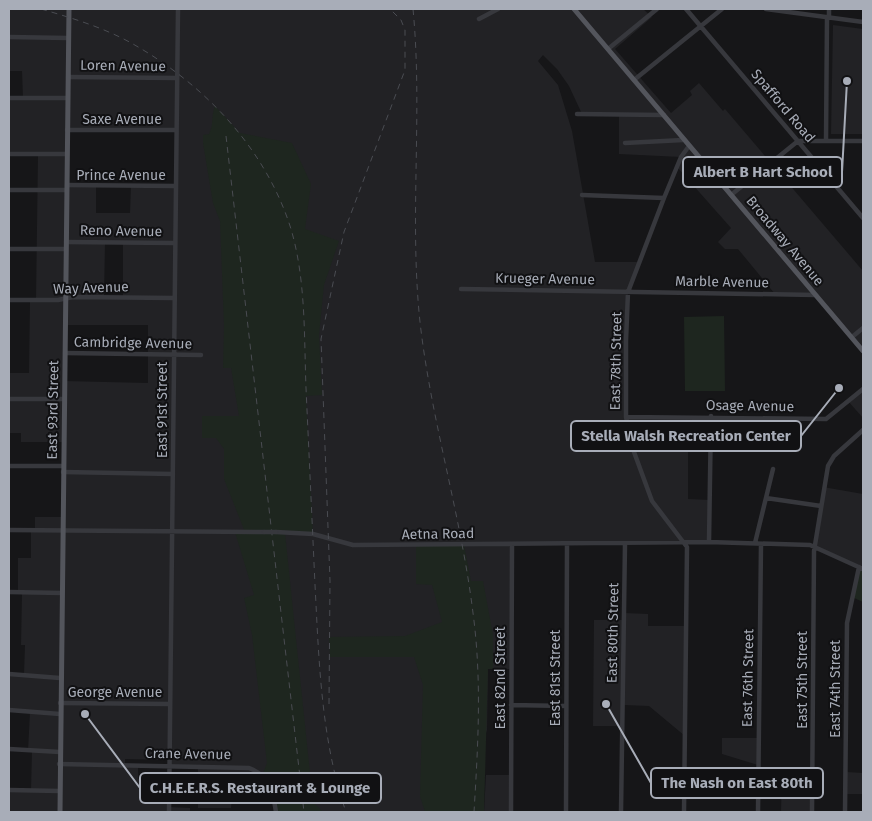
<svg xmlns="http://www.w3.org/2000/svg" width="872" height="821" font-family="'Fira Sans',sans-serif">
<style>
.built{fill:#222225;fill-rule:evenodd}
.green{fill:#1e261f}
.lines{fill:none;stroke-linecap:round;stroke-linejoin:round}
.minor{stroke:#37383d;stroke-width:4.5}
.major{stroke:#53555c;stroke-width:5}
.rail{stroke:#4a4c52;stroke-width:1;stroke-dasharray:6 5;stroke-linecap:butt}
.minor-bridge{stroke:#37383d;stroke-width:4.5}
.labels{text-anchor:middle;dominant-baseline:central;stroke-width:4;stroke-linejoin:round;paint-order:stroke}
.street-label{font-size:14px;fill:#a8adb8;stroke:#111113}
.leader{fill:none;stroke:#a8adb8;stroke-width:2}
.callout-dot{fill:#a8adb8;stroke:#111113;stroke-width:2}
.callout{fill:#111113;stroke:#a8adb8;stroke-width:2}
.callout-label{font-size:15px;text-anchor:middle;font-weight:bold;fill:#a8adb8}
</style>
<rect width="100%" height="100%" fill="#161618"/>
<path class="built" d="M9,9H643L652,17L615,49L671,113L692,95L690,91L699,83L723,111L725,109L863,271V351L815,295L775,294L738,249H725L718,242L731,228L677,167L681,157L619,154V115L582,114L569,86L557,69L543,55L538,61L558,85L572,131L595,262H640L628,292L626,416H688V499L710,500L709,542L512,544L511,669H488L487,730L461,812H303L274,798L232,797L231,808H198V765H169L168,760L125,759V765H138V779L169,780V807L190,808V812H9V790H31L32,751H28L30,712L9,710V674H24L25,645H21L22,593L18,592V558H31V530H35V517H62L63,442H21V433H9V373H29L30,300H36L38,154H9V98H23L22,71H9ZM68,130H176L175,186H131L130,213H96V186L67,185ZM105,243H123V298L104,297ZM65,325H148V383L64,381Z
M833,25L863,29V134H831Z
M863,389V418L848,401Z
M823,487L863,494V569L815,547Z
M624,613L648,614V626H686L685,736L649,706L624,705L623,726H593L594,620H624Z
M722,738H758V765L722,754Z
M782,769L813,771L812,812H781Z
M846,772L863,773V794H845Z
M486,775H511V812H484Z"/>
<path class="green" d="M215,106L240,133L292,143L311,184L305,229L339,241L324,285L319,335L322,395L306,396L313,534L285,533L313,802L323,812H276L273,790L262,776L267,763L252,635L244,598L254,595L235,532H245L224,479V449L216,438H202V416H239L231,368H223L224,326L220,221L213,203L203,143V135L209,134C214,125 211,115 215,106Z
M724,316L725,391H685L684,317Z
M416,545H464L471,581H483L493,635V669H488L484,812H425L420,796L423,685L414,657H330L329,637L405,636L442,622L432,585L416,584Z
M859,567L863,569V602L852,597Z"/>
<g class="lines">
<path class="minor" d="M686,9L863,218
M766,9L863,22
M829,18V9
M479,19L498,9
M9,37L68,38
M608,49L657,9
M68,77L177,78
M634,80L722,9
M9,98H68
M577,114L664,115
M67,130H176
M826,141L827,17
M625,143L683,140
M9,154H67
M67,185L175,186
M9,190H67
M582,195L664,198
M731,195L798,141H863
M66,242L175,243
M9,249H66
M461,289L815,295
M9,300H58L73,297L174,298
M852,337L863,328
M65,353L201,355
M9,399H64
M626,417L826,419L863,389
M9,466H63
M63,472L173,474
M766,498L821,506
M9,530L264,532
M276,532L313,534L353,545L709,542L810,545L863,569
M709,542L711,416
M755,543L773,469
M9,592L62,593
M9,674L60,678
M60,703L170,704
M511,705L566,706
M9,710L60,714
M9,749L60,752
M59,764L249,768C270,776 273,792 276,812
M9,790L60,791
M169,812L178,9
M511,812L512,544
M566,812L567,544
M621,812L625,544
M684,812L687,547L652,501L634,452L626,417V341L628,292L664,198L681,157L689,146
M758,812L761,544
M812,812L814,551L828,466L834,456L863,430
M845,812L847,623L859,567"/>
<path class="major" d="M574,9L863,351
M60,812L69,9"/>
<path class="rail" d="M41,9C72,18 105,28 133,44C205,85 266,149 291,229C306,280 304,336 306,388C309,454 312,519 315,585C319,661 321,740 346,812
M413,9C423,113 409,218 420,322C431,420 461,515 473,613C482,680 478,746 474,812
M226,136L304,812
M329,704L330,581L321,339L344,232L405,70V30L401,20L390,9"/>
<path class="minor-bridge" d="M264,532H276"/>
</g>
<g class="labels">
<g class="street-label">
<text transform="translate(123 66) rotate(1)">Loren Avenue</text>
<text transform="translate(783 106) rotate(50)">Spafford Road</text>
<text x="122" y="119">Saxe Avenue</text>
<text x="121" y="175">Prince Avenue</text>
<text transform="translate(121 231) rotate(1)">Reno Avenue</text>
<text transform="translate(785 241) rotate(50)">Broadway Avenue</text>
<text transform="translate(545 279) rotate(1)">Krueger Avenue</text>
<text transform="translate(722 282) rotate(1)">Marble Avenue</text>
<text transform="translate(91 288) rotate(-2)">Way Avenue</text>
<text transform="translate(133 343) rotate(1)">Cambridge Avenue</text>
<text transform="translate(616 361) rotate(-89)">East 78th Street</text>
<text transform="translate(750 406) rotate(1)">Osage Avenue</text>
<text transform="translate(53 410) rotate(-89)">East 93rd Street</text>
<text transform="translate(162 410) rotate(-90)">East 91st Street</text>
<text transform="translate(438 534) rotate(-1)">Aetna Road</text>
<text transform="translate(613 633) rotate(-89)">East 80th Street</text>
<text transform="translate(500 678) rotate(-90)">East 82nd Street</text>
<text transform="translate(555 678) rotate(-90)">East 81st Street</text>
<text transform="translate(748 678) rotate(-89)">East 76th Street</text>
<text transform="translate(802 680) rotate(-90)">East 75th Street</text>
<text transform="translate(835 689) rotate(-90)">East 74th Street</text>
<text x="115" y="692">George Avenue</text>
<text transform="translate(188 754) rotate(1)">Crane Avenue</text>
</g>
</g>
<path class="leader" d="M847 81L842 172M839 388L801 436M606 704L651 783M85 714L140 788"/>
<g class="callout-dot">
<circle cx="847" cy="81" r="5"/>
<circle cx="839" cy="388" r="5"/>
<circle cx="606" cy="704" r="5"/>
<circle cx="85" cy="714" r="5"/>
</g>
<g class="callout">
<rect x="683" y="157" width="159" height="30" rx="5"/>
<rect x="571" y="421" width="230" height="30" rx="5"/>
<rect x="651" y="768" width="172" height="30" rx="5"/>
<rect x="140" y="773" width="241" height="30" rx="5"/>
</g>
<g class="callout-label">
<text x="763" y="177">Albert B Hart School</text>
<text x="686" y="441">Stella Walsh Recreation Center</text>
<text x="737" y="788">The Nash on East 80th</text>
<text x="260" y="793">C.H.E.E.R.S. Restaurant &amp; Lounge</text>
</g>
<rect width="872" height="821" fill="none" stroke="#a8adb8" stroke-width="20"/>
</svg>
